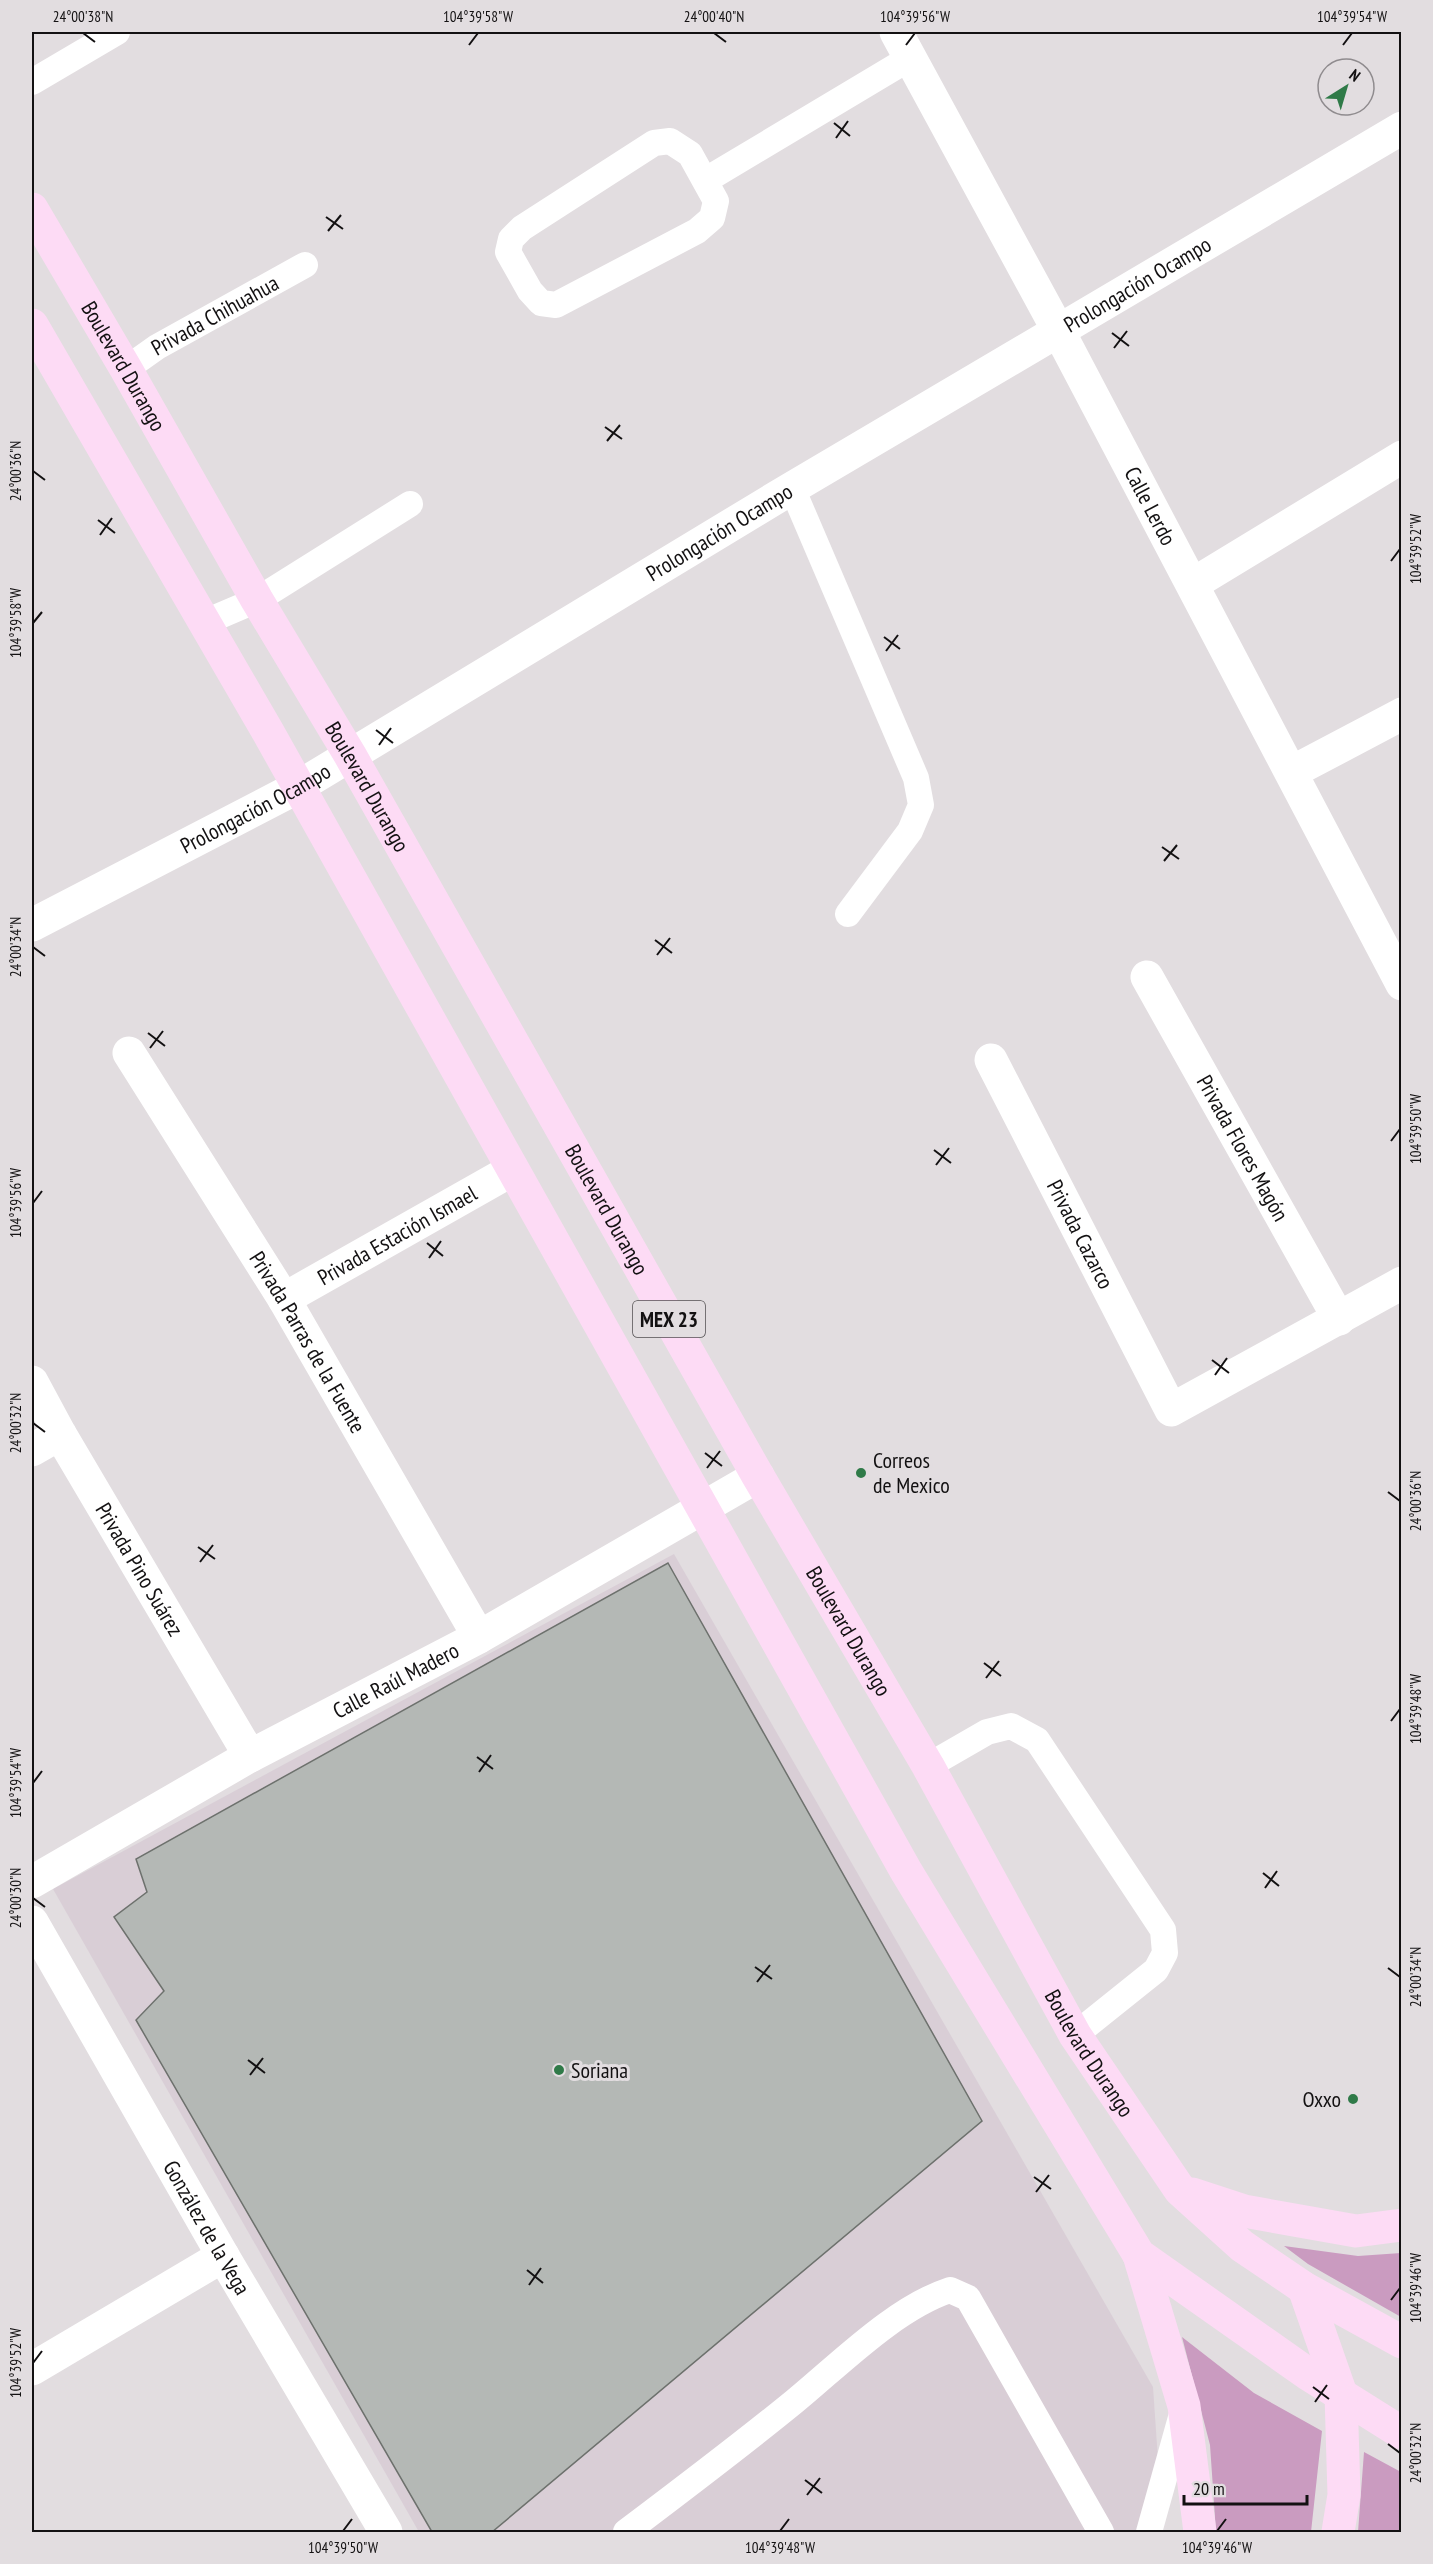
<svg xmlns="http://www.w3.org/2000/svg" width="1433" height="2564" font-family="'PT Sans Narrow',sans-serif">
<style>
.built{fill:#d9ced6}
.green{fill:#ca9bc0}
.building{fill:#b4b8b5;stroke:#6d716d;stroke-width:1.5}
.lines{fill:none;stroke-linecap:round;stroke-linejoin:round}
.lane{stroke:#fff;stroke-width:26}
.street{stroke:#fff;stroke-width:33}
.secondary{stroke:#fff;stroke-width:33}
.primary{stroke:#fddbf5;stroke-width:33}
.ticks{fill:none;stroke:#131112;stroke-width:2}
.poi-dot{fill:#2f7a48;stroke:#e2dde0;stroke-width:2}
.labels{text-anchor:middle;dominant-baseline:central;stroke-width:6;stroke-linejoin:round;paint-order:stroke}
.shield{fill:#e2dde0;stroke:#514e50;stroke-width:1.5}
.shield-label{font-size:21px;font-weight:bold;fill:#131112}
.street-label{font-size:22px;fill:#131112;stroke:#e2dde0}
.poi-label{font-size:22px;fill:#131112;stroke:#e2dde0;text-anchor:start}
.neatline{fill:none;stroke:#131112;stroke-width:2}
.ticks-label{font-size:15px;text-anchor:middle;fill:#131112}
</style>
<rect width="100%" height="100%" fill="#e2dde0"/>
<path class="built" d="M674,1554L1153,2387L1163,2532H419L53,1889Z"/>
<path class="green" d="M1284,2246L1358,2256L1401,2253V2317L1308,2264Z
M1182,2337L1254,2393L1322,2431L1311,2532H1216L1210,2445Z
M1364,2452L1401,2472V2532H1358Z"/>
<path class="building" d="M668,1563L982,2121L492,2532H432L136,2020L164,1991L114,1917L147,1892L136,1859Z"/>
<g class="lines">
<g class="lane">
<path d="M32,82L117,32"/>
<path d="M670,141L690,154L716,201L712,218L697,231L556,305L541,303L530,291L508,252L511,239L522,228L654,143Z"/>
<path d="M706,180L910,58"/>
<path id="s1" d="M126,369L157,347L305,265"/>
<path d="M792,488L916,778L921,805L910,831L848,914"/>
<path d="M203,623L257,600L410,504"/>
<path d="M928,1766L987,1732L1011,1726L1037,1740L1163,1930L1165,1953L1156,1970L1075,2035"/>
<path d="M626,2532C683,2489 740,2446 795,2401C840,2364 895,2308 950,2290L968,2298L1101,2532"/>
<path d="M1149,2532L1182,2414"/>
</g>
<g class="street">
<path id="s2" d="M896,32L1058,330L1402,984"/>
<path d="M1193,584L1402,457"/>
<path d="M1292,772L1402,714"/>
<path id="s3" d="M32,925L298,787L792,488L1402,128"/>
<path id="s4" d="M1147,977L1339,1319"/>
<path id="s5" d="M129,1053L284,1299L479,1637"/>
<path id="s6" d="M991,1060L1171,1410L1402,1283"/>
<path id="s7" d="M284,1299L512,1170"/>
<path id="s8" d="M32,1382L60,1434L250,1756"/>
<path d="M32,1450L60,1434"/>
<path id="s9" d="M32,1882L250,1756L479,1637L758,1476"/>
<path d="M32,2369L223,2256"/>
</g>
<path class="secondary" id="s10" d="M32,1922L223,2256L386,2532"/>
<g class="primary">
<path id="s11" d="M32,209L126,369L257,600L350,755L758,1476L928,1766L1075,2035L1180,2190L1242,2246L1304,2288L1402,2342"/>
<path d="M32,325L268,732L906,1871L1139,2255L1308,2374L1402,2433"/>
<path d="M1192,2194L1244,2211L1356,2231L1402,2225"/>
<path d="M1139,2255L1184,2406L1200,2532"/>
<path d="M1304,2288L1341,2394L1344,2495L1338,2532"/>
</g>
</g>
<path class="ticks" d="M83,33L95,42M714,33L726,42M469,45L478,33M906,45L915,33M1343,45L1352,33M834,123L850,136M836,138L848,121M326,217L343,229M328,231L341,215M1112,333L1129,346M1114,348L1127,331M605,427L622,439M607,441L620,425M33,471L45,480M98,520L115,533M100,535L112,518M1391,561L1400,549M33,623L42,612M884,637L900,649M886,651L898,635M376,730L393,743M379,745L391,728M1162,847L1179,859M1164,861L1177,845M655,940L672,953M33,947L45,956M657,955L670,938M148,1033L165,1046M150,1048L163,1031M1391,1141L1400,1129M934,1150L951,1163M936,1165L949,1148M33,1203L42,1191M427,1243L443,1256M429,1258L441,1241M1212,1360L1229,1373M1215,1375L1227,1358M33,1423L45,1432M705,1453L722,1466M707,1468L720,1451M1388,1492L1400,1501M198,1547L215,1559M200,1562L213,1545M984,1663L1001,1676M986,1678L999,1661M1391,1721L1400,1709M477,1757L493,1769M479,1772L491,1755M33,1783L42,1771M1263,1873L1279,1886M1265,1888L1277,1871M33,1898L45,1907M755,1967L772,1979M1388,1968L1400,1977M757,1982L770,1965M248,2060L265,2073M250,2075L263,2058M1034,2177L1051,2189M1036,2192L1049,2175M527,2270L543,2283M529,2285L541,2268M1391,2300L1400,2288M33,2363L42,2351M1313,2387L1329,2399M1315,2402L1327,2385M1388,2444L1400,2453M805,2480L822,2493M807,2495L820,2478M343,2531L352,2519M780,2531L789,2519M1217,2531L1226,2519"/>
<g class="poi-dot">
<circle cx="861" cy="1473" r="6"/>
<circle cx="559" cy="2070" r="6"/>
<circle cx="1353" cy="2099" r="6"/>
</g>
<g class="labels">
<rect class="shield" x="633" y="1301" width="72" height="36" rx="4.5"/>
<g class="shield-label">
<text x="669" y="1319">MEX 23</text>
</g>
<g class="street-label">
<text stroke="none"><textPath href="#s3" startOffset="1278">Prolongación Ocampo</textPath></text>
<text stroke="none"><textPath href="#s1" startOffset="104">Privada Chihuahua</textPath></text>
<text stroke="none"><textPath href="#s11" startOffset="182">Boulevard Durango</textPath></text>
<text stroke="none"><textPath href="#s2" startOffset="538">Calle Lerdo</textPath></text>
<text stroke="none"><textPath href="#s3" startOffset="792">Prolongación Ocampo</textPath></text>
<text stroke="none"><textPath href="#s11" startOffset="668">Boulevard Durango</textPath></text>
<text stroke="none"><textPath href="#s3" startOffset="252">Prolongación Ocampo</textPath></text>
<text stroke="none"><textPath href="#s4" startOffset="196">Privada Flores Magón</textPath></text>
<text stroke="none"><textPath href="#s11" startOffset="1154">Boulevard Durango</textPath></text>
<text stroke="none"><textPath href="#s7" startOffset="130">Privada Estación Ismael</textPath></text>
<text stroke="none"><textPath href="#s6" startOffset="196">Privada Cazarco</textPath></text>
<text stroke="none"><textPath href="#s5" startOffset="340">Privada Parras de la Fuente</textPath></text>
<text stroke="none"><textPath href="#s8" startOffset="216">Privada Pino Suárez</textPath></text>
<text stroke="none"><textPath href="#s11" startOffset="1640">Boulevard Durango</textPath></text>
<text stroke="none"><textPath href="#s9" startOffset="416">Calle Raúl Madero</textPath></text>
<text stroke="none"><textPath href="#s11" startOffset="2126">Boulevard Durango</textPath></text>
<text stroke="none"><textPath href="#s10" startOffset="352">González de la Vega</textPath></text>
</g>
<g class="poi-label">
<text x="873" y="1460">Correos<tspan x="873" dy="25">de Mexico</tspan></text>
<text x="571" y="2070">Soriana</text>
<text x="1341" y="2099" text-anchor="end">Oxxo</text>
</g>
</g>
<rect width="1433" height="2564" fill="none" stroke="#e2dde0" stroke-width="66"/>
<g transform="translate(1346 87) rotate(37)"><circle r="28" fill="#e2dde0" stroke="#8f8b8e" stroke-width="1.5"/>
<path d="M0-4.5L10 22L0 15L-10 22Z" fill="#2f7a48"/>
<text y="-9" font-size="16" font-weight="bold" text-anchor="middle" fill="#131112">N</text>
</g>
<path d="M1184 2495v9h123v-9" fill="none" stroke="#131112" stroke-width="3"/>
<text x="1193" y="2495" font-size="18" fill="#131112" stroke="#e2dde0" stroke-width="4.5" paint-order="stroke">20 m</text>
<rect x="33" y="33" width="1367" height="2498" class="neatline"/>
<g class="ticks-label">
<text x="83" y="22">24°00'38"N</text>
<text x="478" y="22">104°39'58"W</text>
<text x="714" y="22">24°00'40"N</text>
<text x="915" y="22">104°39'56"W</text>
<text x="1352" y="22">104°39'54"W</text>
<text transform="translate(16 471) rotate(-90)" y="5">24°00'36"N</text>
<text transform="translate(1416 549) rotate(-90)" y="5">104°39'52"W</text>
<text transform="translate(16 623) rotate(-90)" y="5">104°39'58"W</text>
<text transform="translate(16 947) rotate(-90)" y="5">24°00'34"N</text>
<text transform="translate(1416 1129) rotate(-90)" y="5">104°39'50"W</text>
<text transform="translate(16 1203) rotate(-90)" y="5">104°39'56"W</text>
<text transform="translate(16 1423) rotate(-90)" y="5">24°00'32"N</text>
<text transform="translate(1416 1501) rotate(-90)" y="5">24°00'36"N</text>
<text transform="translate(1416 1709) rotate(-90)" y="5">104°39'48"W</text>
<text transform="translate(16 1783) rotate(-90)" y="5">104°39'54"W</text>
<text transform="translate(16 1898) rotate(-90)" y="5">24°00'30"N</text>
<text transform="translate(1416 1977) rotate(-90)" y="5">24°00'34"N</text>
<text transform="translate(1416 2288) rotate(-90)" y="5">104°39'46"W</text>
<text transform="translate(16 2363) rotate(-90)" y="5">104°39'52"W</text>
<text transform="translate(1416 2453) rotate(-90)" y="5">24°00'32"N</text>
<text x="343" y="2553">104°39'50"W</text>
<text x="780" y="2553">104°39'48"W</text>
<text x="1217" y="2553">104°39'46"W</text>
</g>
</svg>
